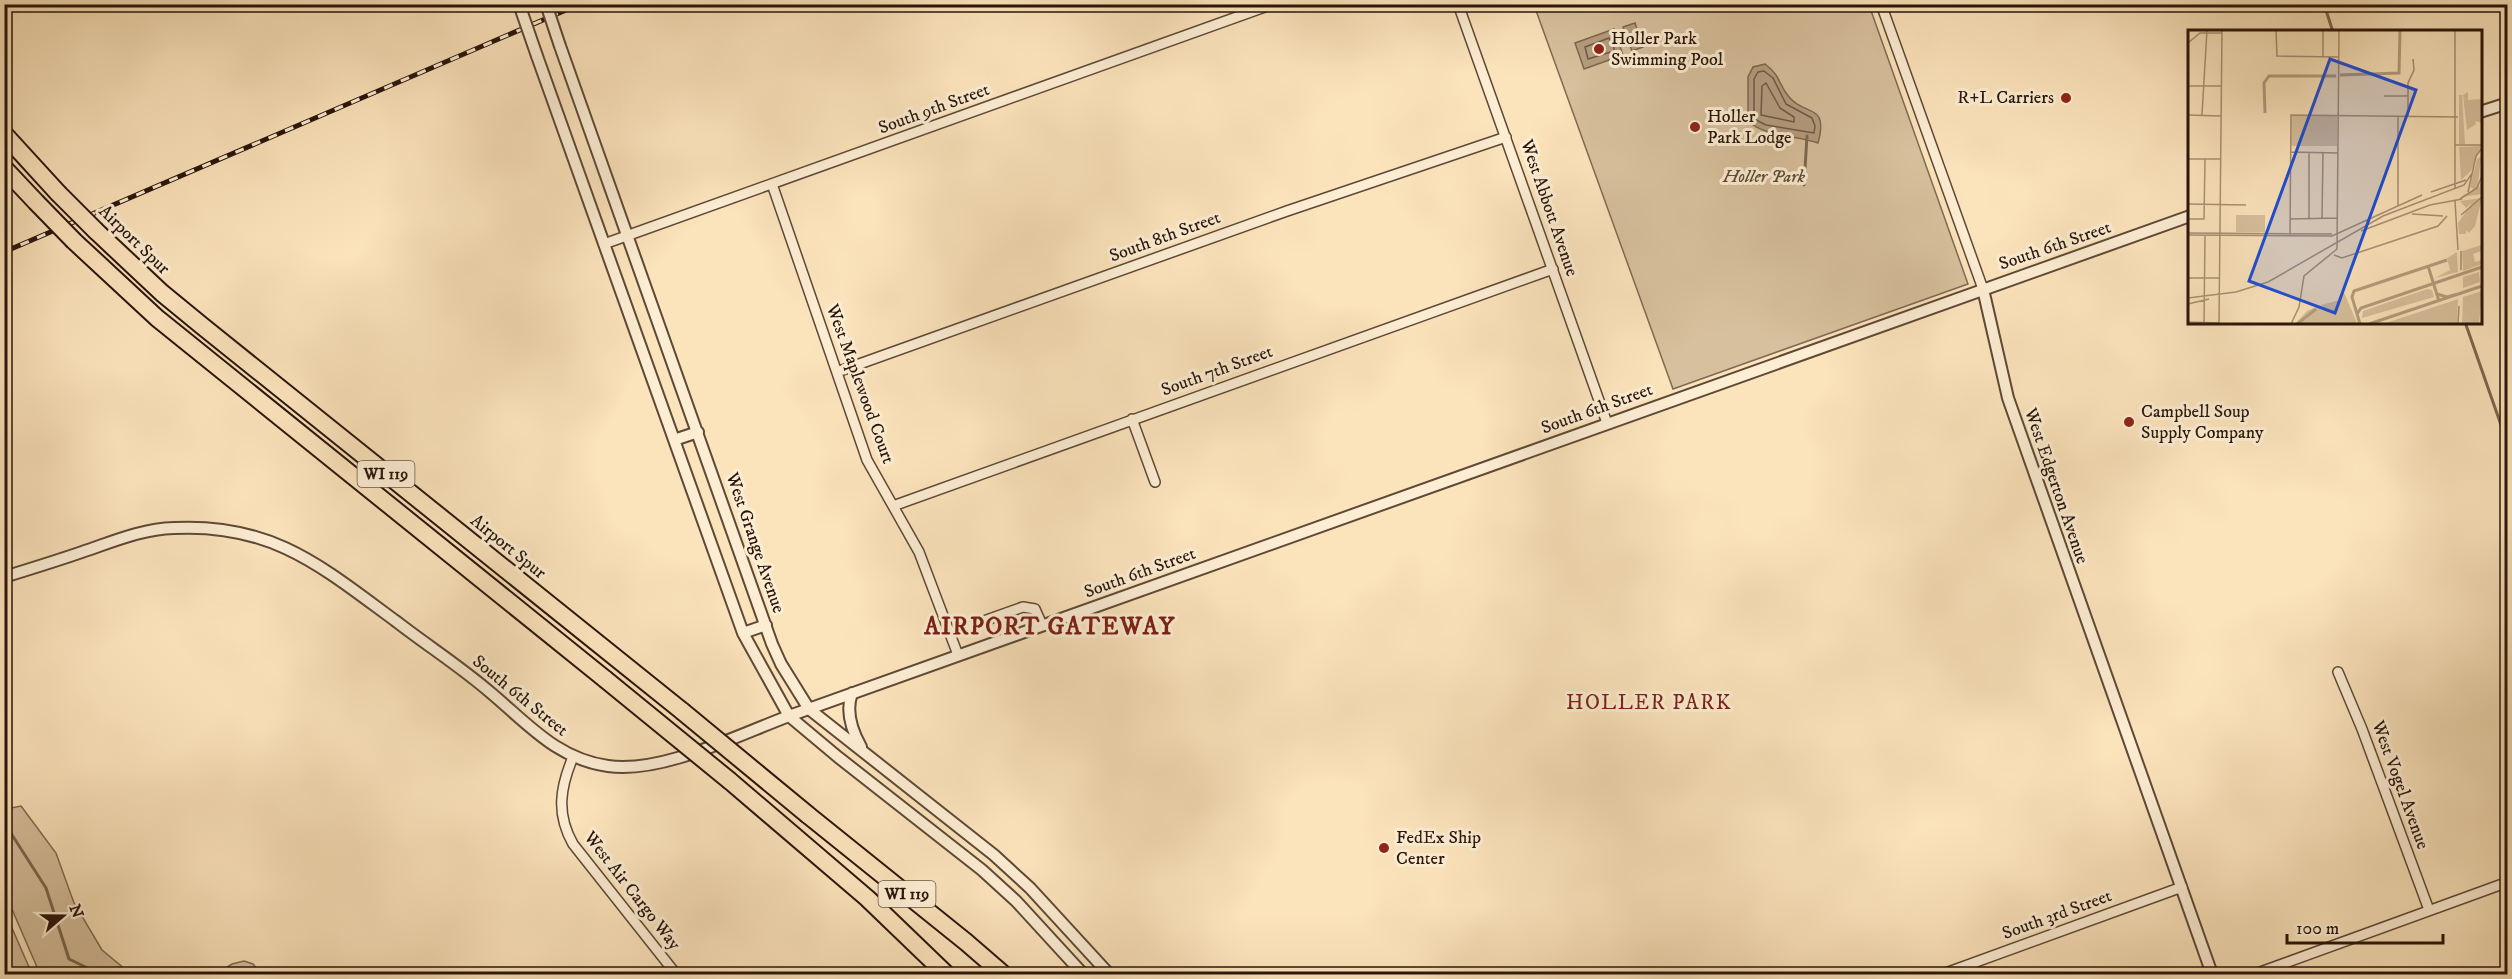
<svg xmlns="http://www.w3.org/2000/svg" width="2512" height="979" font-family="'IM FELL DW Pica',serif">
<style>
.green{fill:#d7c09d;stroke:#806a54;stroke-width:1.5}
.water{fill:#b49d7f;stroke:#7c6750;stroke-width:1.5}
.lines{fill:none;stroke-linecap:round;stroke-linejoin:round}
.shore{stroke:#6e5944;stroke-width:1.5}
.stream{stroke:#7c6750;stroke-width:3}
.minor-casing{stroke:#5e4836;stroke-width:12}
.tertiary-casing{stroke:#5e4836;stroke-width:14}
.motorway-casing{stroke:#29150a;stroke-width:20}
.minor{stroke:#fcedd3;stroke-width:9}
.tertiary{stroke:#fcedd3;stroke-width:10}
.motorway{stroke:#fbe3bb;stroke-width:16}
.rail-casing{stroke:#29150a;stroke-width:5}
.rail{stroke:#fcedd3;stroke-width:3;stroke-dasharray:9;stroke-linecap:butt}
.tertiary-bridge-casing{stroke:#5e4836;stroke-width:14;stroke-linecap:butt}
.motorway-bridge-casing{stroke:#29150a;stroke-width:20;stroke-linecap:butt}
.tertiary-bridge{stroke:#fcedd3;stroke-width:10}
.motorway-bridge{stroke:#fbe3bb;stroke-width:16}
.poi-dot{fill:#8f2418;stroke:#fcedd3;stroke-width:2}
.labels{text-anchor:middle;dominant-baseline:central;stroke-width:6;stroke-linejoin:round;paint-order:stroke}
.shield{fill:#fcedd3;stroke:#685646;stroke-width:1.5}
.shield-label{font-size:16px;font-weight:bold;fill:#29150a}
.poi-label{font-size:18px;fill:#29150a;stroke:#fcedd3;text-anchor:start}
.street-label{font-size:18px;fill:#29150a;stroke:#fcedd3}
.park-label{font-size:18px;font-style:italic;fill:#5d4836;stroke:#fcedd3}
.quarter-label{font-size:21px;letter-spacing:1.5px;fill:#7a1f14;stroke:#fcedd3}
.district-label{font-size:24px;font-weight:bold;letter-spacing:1.5px;fill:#7a1f14;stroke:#fcedd3}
.inset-river{fill:none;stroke:#b49d7f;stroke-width:3}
.inset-road{fill:none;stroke:#a79174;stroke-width:1.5}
.view{fill:#1d4ed8;fill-opacity:0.15;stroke:#1d4ed8;stroke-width:3}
.inset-edge{fill:none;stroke:#29150a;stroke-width:3}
</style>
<rect width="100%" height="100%" fill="#fbe3bb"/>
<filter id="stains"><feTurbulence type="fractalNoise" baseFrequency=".00333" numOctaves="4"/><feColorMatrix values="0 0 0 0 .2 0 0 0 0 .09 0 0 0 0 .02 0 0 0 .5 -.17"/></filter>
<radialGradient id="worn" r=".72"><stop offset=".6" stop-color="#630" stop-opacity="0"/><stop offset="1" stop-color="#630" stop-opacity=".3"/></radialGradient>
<path class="green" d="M1534,5H1869L1968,284L1673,389Z
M21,806L56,853L74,903L102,950L131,974H40L5,893V809Z
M4,912H5L32,974H5Z
M244,961L253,964L258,970L252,974H216L232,964Z"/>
<path class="water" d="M1635,23L1643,47L1632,51L1623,27Z
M1614,29L1623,55L1584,69L1575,43Z
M1765,64C1783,78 1777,84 1790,98C1805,116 1829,103 1818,143C1796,135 1765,137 1748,121V77L1753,67Z"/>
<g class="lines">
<path class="shore" d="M1609,38L1614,48V51L1588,59L1585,47Z
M1764,71L1773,78L1786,104L1812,118L1815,126L1814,133L1766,125L1754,119V79L1758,72Z
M1766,83L1780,108L1794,117V122L1761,115L1762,86Z"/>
<path class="stream" d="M2324,4L2333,32
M1804,185L1807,136
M2465,322L2508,445
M7,827L46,888L69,959L100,974"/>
<g class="minor-casing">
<path id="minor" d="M1458,4L1607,423
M1881,4L1983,289
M772,184L867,460L919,552L958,655
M604,244L1273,4
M837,372L1287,211L1506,137
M1132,419L1155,482
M893,506L1553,269
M950,633L1023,607L1035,609L1042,625
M2338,672L2362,729L2429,910
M573,757C560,788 556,814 573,844L676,974
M1943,974L2182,887
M2255,974L2508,882"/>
</g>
<g class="tertiary-casing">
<path id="tertiary" d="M560,46L772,644L781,664L809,709L994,855L1030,888L1109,974
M537,56L743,633L789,716L838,757L982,870L1016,901L1083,974
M2480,112L2508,103
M1983,289L2008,398L2212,974
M674,440L698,432
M4,577C30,569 56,561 82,552C112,542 141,529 174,528C273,523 322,567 397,622C428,646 461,667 491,693C528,724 557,759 608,766C661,774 738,735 789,716L2190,216
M743,633L766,625
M852,693C845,712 852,731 861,747"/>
</g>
<g class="motorway-casing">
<path id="motorway" d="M4,134L58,193
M4,168L36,202
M96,231L162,293L201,325L682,711
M74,241L157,318L605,679
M730,781L867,898L946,974
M808,815L966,942L1003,974"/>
</g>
<use href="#minor" class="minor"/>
<use href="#tertiary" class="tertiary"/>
<use href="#motorway" class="motorway"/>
<g class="rail-casing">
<path id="rail" d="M4,252L580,4"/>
</g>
<use href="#rail" class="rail"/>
<g class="tertiary-bridge-casing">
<path id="tertiary-bridge" d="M519,4L537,56
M546,4L560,46"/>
</g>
<g class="motorway-bridge-casing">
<path id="motorway-bridge" d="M58,193L96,231
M36,202L74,241
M605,679L730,781
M682,711L808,815"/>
</g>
<use href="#tertiary-bridge" class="tertiary-bridge"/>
<use href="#motorway-bridge" class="motorway-bridge"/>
</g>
<g class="poi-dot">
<circle cx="1599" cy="49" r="6"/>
<circle cx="2066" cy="98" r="6"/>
<circle cx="1695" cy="127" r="6"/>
<circle cx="2129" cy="422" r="6"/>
<circle cx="1384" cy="848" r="6"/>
</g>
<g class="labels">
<g class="shield">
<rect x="357.5" y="461" width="57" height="26" rx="4.5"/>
<rect x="878.5" y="881" width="57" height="26" rx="4.5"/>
</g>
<g class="shield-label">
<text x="386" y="474">WI 119</text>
<text x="907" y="894">WI 119</text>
</g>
<g class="poi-label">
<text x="1611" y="39">Holler Park<tspan x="1611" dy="21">Swimming Pool</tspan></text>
<text x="2054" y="98" text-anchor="end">R+L Carriers</text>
<text x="1707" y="117">Holler<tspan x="1707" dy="21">Park Lodge</tspan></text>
<text x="2141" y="412">Campbell Soup<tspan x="2141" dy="21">Supply Company</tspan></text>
<text x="1396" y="838">FedEx Ship<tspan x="1396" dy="21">Center</tspan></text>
</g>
<g class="street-label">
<text transform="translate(934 109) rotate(-20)">South 9th Street</text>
<text transform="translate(1549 208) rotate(71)">West Abbott Avenue</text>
<text transform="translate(1165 237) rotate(-20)">South 8th Street</text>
<text transform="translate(134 240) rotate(44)">Airport Spur</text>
<text transform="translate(2055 246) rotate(-19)">South 6th Street</text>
<text transform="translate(1217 371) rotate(-20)">South 7th Street</text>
<text transform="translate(860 384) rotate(70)">West Maplewood Court</text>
<text transform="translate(1597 409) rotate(-20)">South 6th Street</text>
<text transform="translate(2056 486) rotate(71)">West Edgerton Avenue</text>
<text transform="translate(755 543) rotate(71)">West Grange Avenue</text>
<text transform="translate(508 547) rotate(39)">Airport Spur</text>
<text transform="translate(1140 573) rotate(-20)">South 6th Street</text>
<text transform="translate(520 696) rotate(39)">South 6th Street</text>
<text transform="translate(2400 785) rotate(70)">West Vogel Avenue</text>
<text transform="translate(632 891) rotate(52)">West Air Cargo Way</text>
<text transform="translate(2057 915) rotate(-20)">South 3rd Street</text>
</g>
<g class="park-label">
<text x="1764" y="177">Holler Park</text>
</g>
<g class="quarter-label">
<text x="1649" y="703">HOLLER PARK</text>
</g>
<g class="district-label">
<text x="1050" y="627">AIRPORT GATEWAY</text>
</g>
</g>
<g transform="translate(2188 30)">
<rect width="294" height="294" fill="#fbe3bb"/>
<path d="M280,62V70L294,69V93L287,91L288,94L279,100L275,65ZM271,65H274L277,114H271ZM103,86H149V116H103ZM293,116L283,141L273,150L271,117ZM293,127L290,155L291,158L294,151V164L273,167L286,159L282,157L289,129ZM294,168L287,196L281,203L278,200V204H271L270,193L284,173L278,178L272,171ZM48,185H77V202H48ZM294,215L293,221L285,224L287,232L294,230V234L275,241L274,221ZM269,222L270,242L247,248L262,240L259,228ZM291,242L292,252L275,258V247ZM239,259L244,260L246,267L174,288L175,281ZM155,260L169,293L107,294L119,281L128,277L136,281L133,275L152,270ZM294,261L291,294H274L275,267ZM270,269L269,294H195Z" fill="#d7c09d"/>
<path class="inset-river" d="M152,45L211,43L212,0M77,83L76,53L81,46H148M240,236L251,271M249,264L259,267L274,263M169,284L173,278L294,237M109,294L128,279M172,294L164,267L166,261L259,230M181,294L294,256"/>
<path class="inset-road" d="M88,0L89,26L151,27M0,13L12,3H34M135,27V0M0,56H33M196,66H220M0,85L33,86M14,85L19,0M220,87V53L226,40L225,29M267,115H294M102,122L150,123M0,129H33M267,158V0M243,162L278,150M280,162L288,126L294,118M272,169L289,158L294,146M267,171L270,220M0,174L58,175M210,175V87M224,184L255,186M273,185L294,167M0,189H16L17,129M102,189L150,188M121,189V122M134,189L135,122M173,201L242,175L274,169M0,203L144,204M0,205L144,206L234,165M102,206L103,85L270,87M273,221V240M146,225L154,228L250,196L259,186M0,248H31M0,268L48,262L80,252L195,186L276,155L285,142M0,274L21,269M0,292L31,293M16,294L17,205M31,294L34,0M103,294L111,277L116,246L149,219L151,0M270,294L271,276"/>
<path class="view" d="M142,29L228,60L147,283L61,251Z"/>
<rect width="294" height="294" class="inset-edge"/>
</g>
<rect width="2512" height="979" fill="none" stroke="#fbe3bb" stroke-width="24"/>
<rect x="6" y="6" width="2500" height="967" fill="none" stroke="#29150a" stroke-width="3"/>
<rect x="12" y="12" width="2488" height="955" fill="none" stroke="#29150a" stroke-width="1.5"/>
<g transform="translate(63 916) rotate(70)" stroke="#fcedd3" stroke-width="4.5" paint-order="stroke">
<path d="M0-4.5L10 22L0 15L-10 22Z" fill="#29150a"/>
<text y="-9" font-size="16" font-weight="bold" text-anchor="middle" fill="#29150a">N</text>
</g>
<path d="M2287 934v9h156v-9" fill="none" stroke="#29150a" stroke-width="3"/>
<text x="2296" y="934" font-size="18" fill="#29150a" stroke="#fcedd3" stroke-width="4.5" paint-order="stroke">100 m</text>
<rect width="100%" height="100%" filter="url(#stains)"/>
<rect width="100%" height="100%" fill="url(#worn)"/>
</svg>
